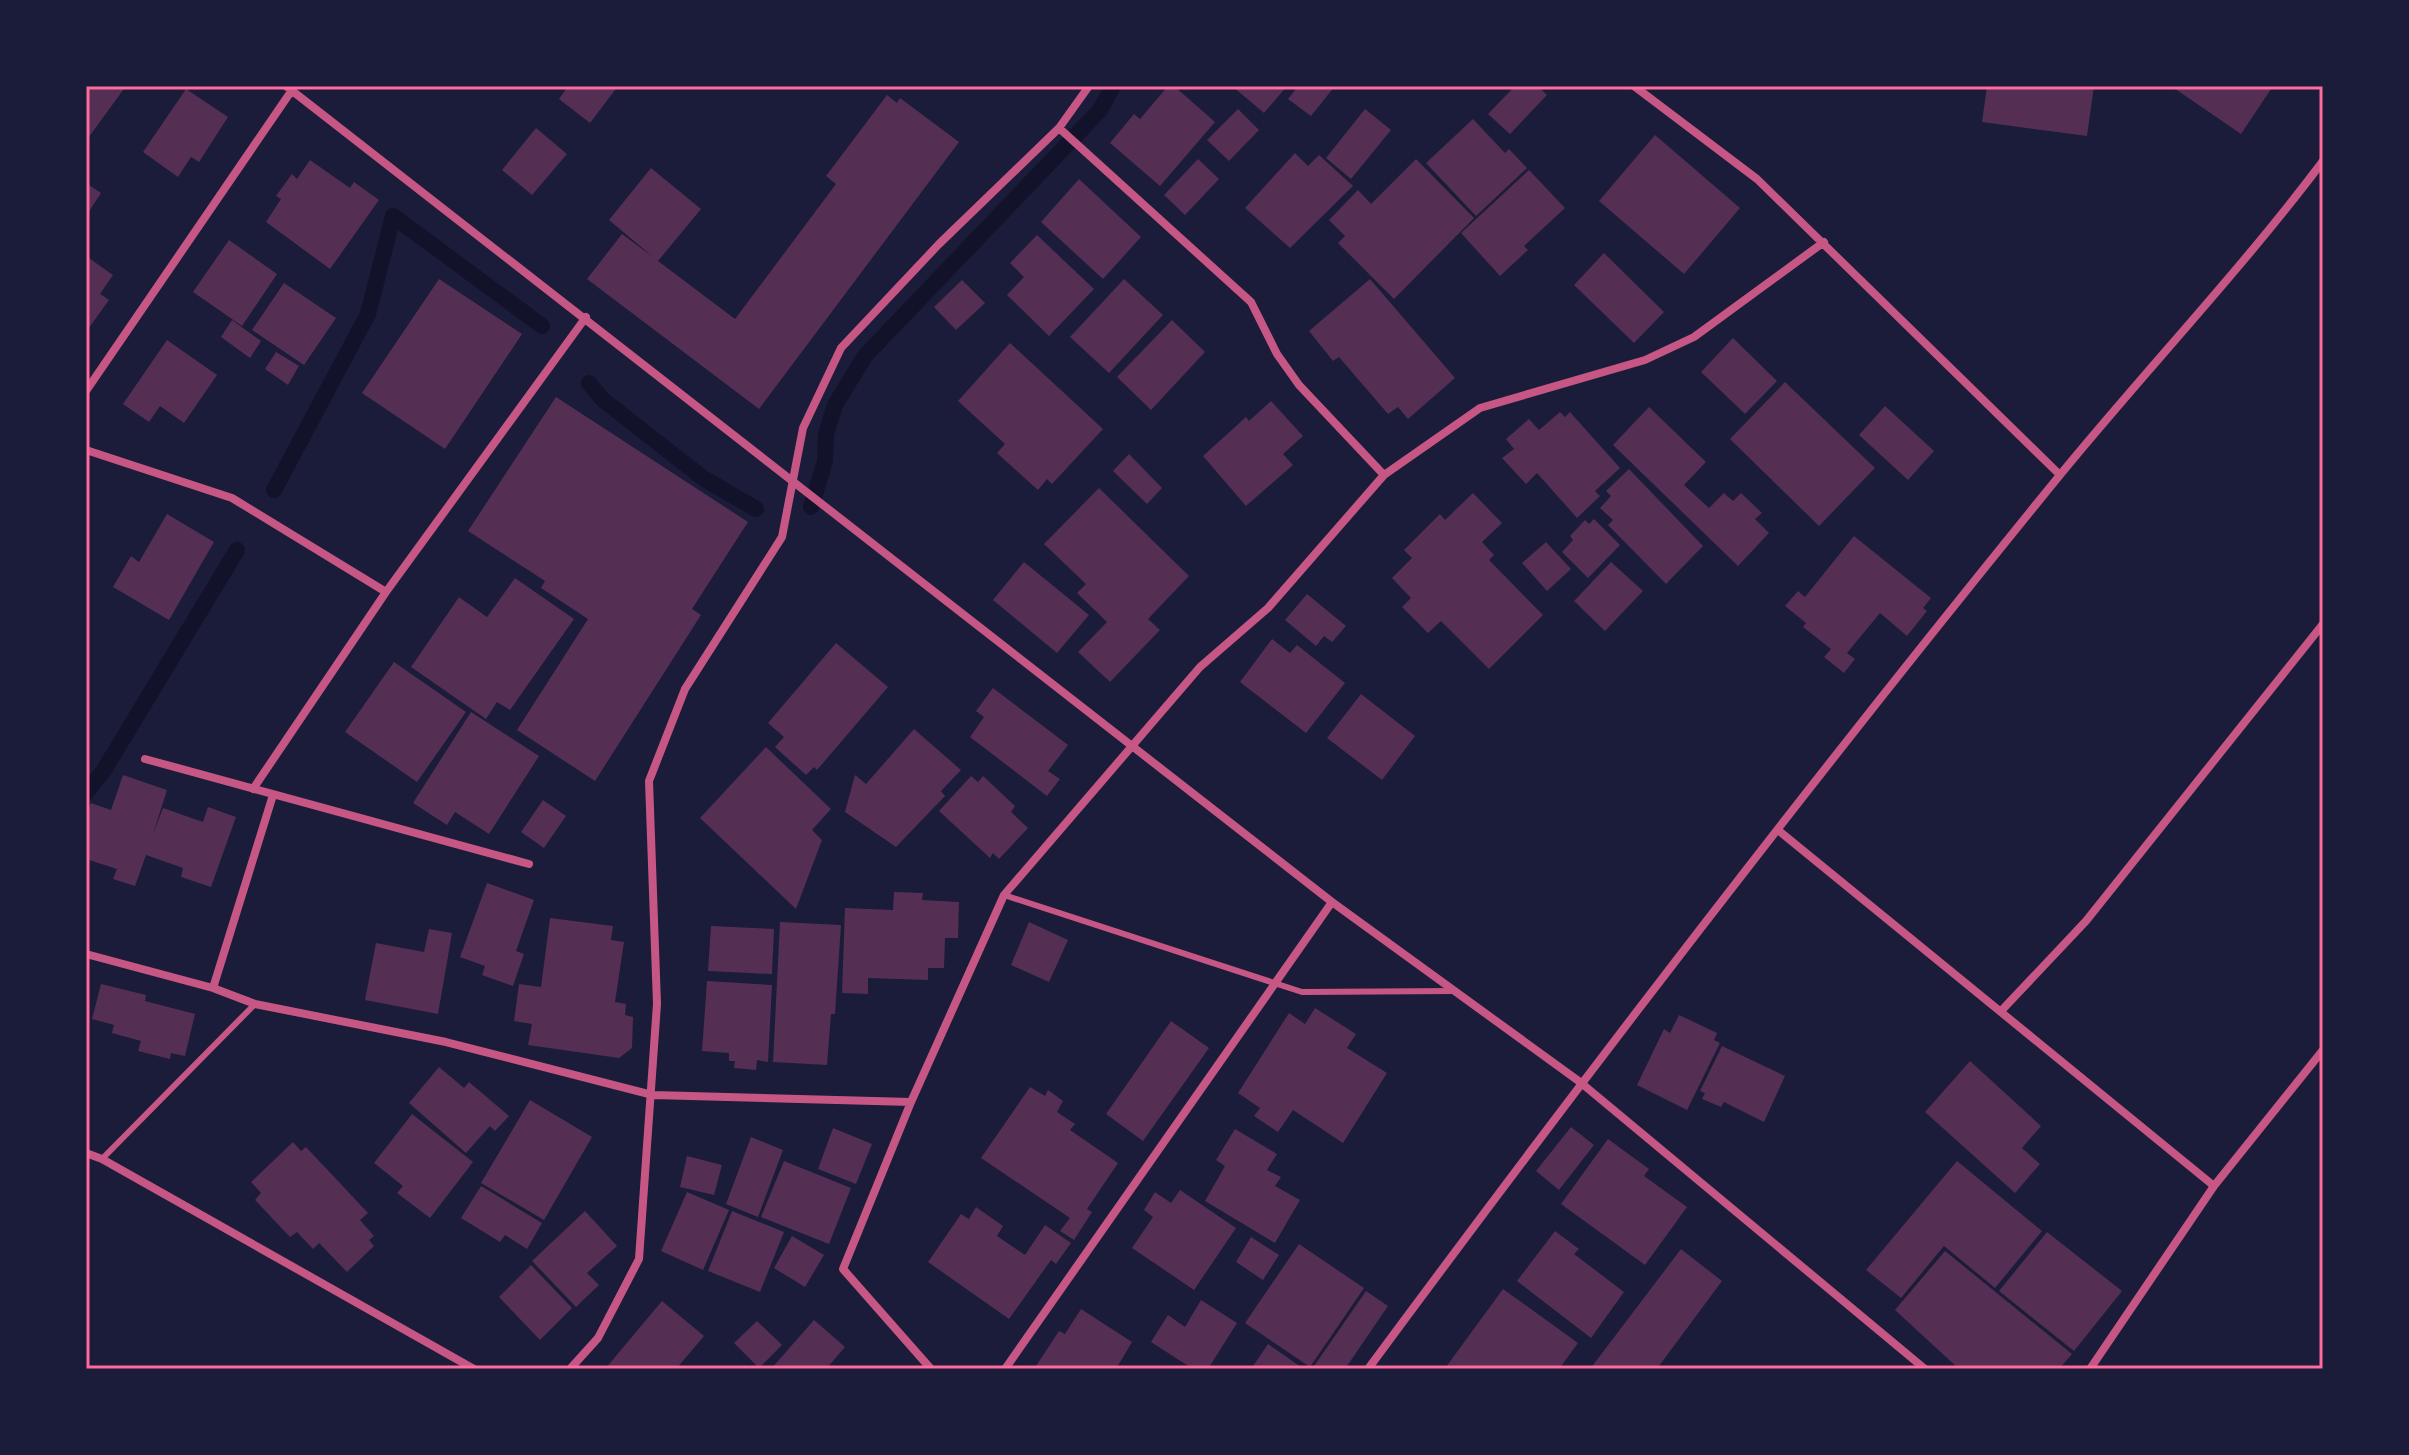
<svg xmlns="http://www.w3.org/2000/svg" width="2409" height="1455" font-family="'PT Sans Narrow',sans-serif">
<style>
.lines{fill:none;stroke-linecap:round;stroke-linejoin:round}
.stream{stroke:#12122b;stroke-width:16}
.building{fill:#542f53}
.service{stroke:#c65784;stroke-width:6}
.minor{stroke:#c65784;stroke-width:8}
.neatline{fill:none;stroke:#ff6b9d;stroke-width:3}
</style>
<rect width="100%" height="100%" fill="#1b1b3a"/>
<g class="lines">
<path class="stream" d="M589,383L602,399L703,478L756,509
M274,490L368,314L393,216L542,326
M811,507L825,461L826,434L835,405L865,356L1100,110L1113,86
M86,793L104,770L237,550"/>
</g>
<path class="building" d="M86,86H126L86,141Z
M568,86H618L590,123L559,99Z
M1168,86H1174L1215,122L1160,186L1110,143L1134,114L1140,119Z
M1232,86H1287L1264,113Z
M1298,86H1335L1311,116L1288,99Z
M1515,86H1538L1547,95L1510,134L1488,114Z
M1987,86H2094L2087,136L1982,122Z
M2171,86H2273L2241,134Z
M186,89L228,117L199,162L191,157L178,177L143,152Z
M887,95L897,103L900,98L959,142L759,409L587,279L622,234L653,257L609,220L651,168L701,209L658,261L735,319L836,184L826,176Z
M1238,109L1259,130L1229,161L1207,140Z
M1365,109L1391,130L1351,179L1326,158Z
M1473,119L1505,153L1509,149L1527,168L1476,216L1426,163Z
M536,128L567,154L532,195L502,170Z
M1655,135L1740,208L1684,274L1599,201Z
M1295,153L1308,166L1319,155L1353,186L1290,248L1245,208Z
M1198,159L1219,179L1185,215L1164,195Z
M1416,159L1474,218L1394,299L1338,243L1345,236L1329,220L1358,190L1371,204Z
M310,160L350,188L354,182L379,200L330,269L266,222L281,199L276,196L292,174L297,179Z
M1529,170L1565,208L1524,246L1528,250L1500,276L1461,233Z
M1079,179L1141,237L1103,279L1041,222Z
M86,183L101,193L86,216Z
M1037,235L1094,289L1049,336L1007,295L1024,277L1010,263Z
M229,240L277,274L242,326L193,292Z
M1604,253L1664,312L1634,343L1574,285Z
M86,256L113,275L100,294L109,300L86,332Z
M439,279L522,334L445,449L362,393Z
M1124,279L1163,315L1109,373L1070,337Z
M1370,279L1455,378L1408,419L1398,407L1388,414L1339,357L1333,361L1309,331Z
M962,280L985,303L956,330L934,307Z
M284,283L336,318L304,365L252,330Z
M232,320L261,341L250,358L221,337Z
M1172,320L1205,352L1151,410L1117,377Z
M1733,338L1777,381L1745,414L1701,372Z
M167,340L217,375L184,423L160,406L149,422L123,404Z
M1010,343L1103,429L1052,484L1047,479L1038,490L997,453L1005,444L958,401Z
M276,352L299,366L288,385L265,369Z
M1785,382L1875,468L1819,526L1730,439Z
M556,397L748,522L692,609L701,615L595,781L517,730L588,619L541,588L545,581L468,531Z
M1271,401L1303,436L1283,454L1293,465L1246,506L1203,456L1246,417L1249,421Z
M1885,406L1934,451L1908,480L1859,435Z
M1649,407L1706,462L1684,485L1709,508L1724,493L1733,501L1741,493L1762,513L1755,519L1769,533L1738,566L1613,445Z
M1560,412L1565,417L1570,412L1620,468L1595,491L1600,496L1577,518L1537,473L1526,484L1502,458L1514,449L1506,439L1529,419L1539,430Z
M1129,454L1162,488L1147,504L1113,471Z
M1629,469L1703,546L1666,584L1608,525L1613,520L1600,508L1611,496L1606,491Z
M1099,488L1189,576L1148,619L1160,630L1110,682L1078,652L1107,622L1077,593L1086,584L1044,544Z
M1473,493L1502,523L1482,542L1494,555L1489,560L1543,615L1489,669L1441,621L1428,633L1402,607L1411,598L1392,578L1412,558L1404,550L1440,514L1445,520Z
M167,514L214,542L169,620L113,587L131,556L139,562Z
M1594,519L1620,545L1588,578L1562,552L1573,540L1570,536L1585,520L1589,524Z
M1854,536L1931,598L1923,608L1927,611L1907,636L1880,613L1847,653L1855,659L1844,673L1824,657L1831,649L1803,627L1806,623L1785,606L1798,591L1805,597Z
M1546,542L1571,569L1547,591L1522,563Z
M1024,562L1089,615L1057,653L993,600Z
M1611,562L1643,591L1605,631L1574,601Z
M515,578L574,619L510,710L497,702L486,719L411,667L459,597L487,617Z
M1307,594L1346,626L1332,642L1324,636L1316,646L1285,620Z
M1272,639L1290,653L1297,645L1345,683L1306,733L1240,682Z
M836,643L888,687L817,770L814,767L806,775L775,747L784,737L768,723Z
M394,662L466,712L417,782L345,732Z
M993,688L1068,745L1048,771L1060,779L1047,796L970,737L984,717L976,711Z
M1361,694L1415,736L1382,780L1327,738Z
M471,712L539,756L489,834L455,812L447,825L413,803Z
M914,729L961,770L941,791L945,796L896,847L845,812L855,775L866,784Z
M766,747L831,809L812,830L822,840L796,909L700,818Z
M123,775L167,790L153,834L163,808L203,822L208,807L236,817L211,887L181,877L183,868L146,855L135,886L113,879L117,869L86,859V817L91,803L111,810Z
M971,776L978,782L983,776L1015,806L1011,812L1028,828L999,859L993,853L990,858L939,811Z
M543,800L566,816L544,848L521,832Z
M487,883L534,900L516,951L524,954L513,986L482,975L485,966L460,957Z
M894,892L923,893L922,900L959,902L958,938H945L944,968H928V980L868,978V994L842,993L845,908L893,910Z
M550,918L613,926L611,940L624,942L615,1002L626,1004L625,1015L633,1017L632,1048L619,1058L528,1045L532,1024L514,1021L519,984L541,987Z
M780,922L841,925L835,1014H831L827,1065L773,1062Z
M1029,922L1068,940L1049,982L1011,965Z
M711,926L774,929L772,974L708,971Z
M429,929L452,933L438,1014L365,1000L376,943L424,952Z
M707,981L772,985L768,1062L757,1060L756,1070L734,1068L735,1061H729V1053L702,1051Z
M101,984L146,995L145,1001L195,1014L185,1056L171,1053L170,1059L138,1051L141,1041L112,1033L114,1025L92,1019Z
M1315,1008L1356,1034L1347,1048L1387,1073L1343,1143L1293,1110L1278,1132L1254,1116L1260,1108L1238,1093L1289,1013L1305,1024Z
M1679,1015L1717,1033L1714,1040L1720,1043L1687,1110L1637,1085L1664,1029L1670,1033Z
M1171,1021L1209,1048L1143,1141L1106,1114Z
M1722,1046L1785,1076L1764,1122L1724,1102L1721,1107L1702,1099L1705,1093L1700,1091Z
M1970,1061L2041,1126L2022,1148L2040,1164L2015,1193L1925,1112Z
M439,1067L464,1088L469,1082L509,1116L495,1131L490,1126L466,1153L409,1103Z
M1030,1087L1045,1096L1048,1090L1063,1101L1057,1112L1075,1124L1070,1130L1118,1163L1087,1209L1092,1212L1074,1240L1060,1231L1070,1218L981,1158Z
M530,1100L592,1137L544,1220L481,1183Z
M412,1114L473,1162L430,1218L397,1193L403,1186L374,1163Z
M1571,1127L1594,1145L1559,1190L1536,1171Z
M833,1128L872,1144L856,1184L818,1169Z
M1235,1129L1277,1154L1267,1170L1281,1177L1275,1186L1300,1200L1275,1243L1205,1201L1225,1166L1216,1160Z
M751,1137L783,1150L758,1217L726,1204Z
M1608,1139L1649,1169L1644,1176L1687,1207L1645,1265L1561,1204Z
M293,1142L301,1151L306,1147L368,1213L360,1220L374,1236L369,1240L374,1246L347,1272L319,1243L313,1249L297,1232L290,1237L255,1200L261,1193L251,1182Z
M687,1156L722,1165L714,1195L680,1187Z
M784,1161L851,1188L829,1244L761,1217Z
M1957,1161L2042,1231L1995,1288L1944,1246L1901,1298L1866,1270Z
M481,1186L542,1223L527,1249L505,1235L500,1242L461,1218Z
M1180,1190L1236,1228L1194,1290L1132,1248L1153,1217L1144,1210L1155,1192L1171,1203Z
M687,1192L729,1210L703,1270L661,1251Z
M976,1207L1003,1226L997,1236L1025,1255L1045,1225L1071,1243L1056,1264L1051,1260L1009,1319L928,1262L961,1214L969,1219Z
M585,1211L617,1246L587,1273L599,1285L576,1307L532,1261Z
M732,1211L784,1232L760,1292L708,1271Z
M1555,1231L1579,1249L1574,1254L1624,1292L1591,1338L1517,1281Z
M2047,1232L2122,1291L2074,1351L1999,1291Z
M792,1236L824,1255L805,1287L774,1268Z
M1251,1237L1279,1255L1263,1280L1236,1262Z
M1299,1244L1364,1288L1310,1367L1245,1323Z
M1681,1249L1722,1281L1659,1366L1662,1369H1590Z
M1945,1251L2072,1354L2059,1369H1959L1895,1310Z
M531,1265L572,1308L540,1340L499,1297Z
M1503,1289L1578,1343L1559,1369L1446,1367Z
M1366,1291L1388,1306L1345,1369H1312Z
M1201,1300L1237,1323L1208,1369H1193L1151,1342L1168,1315L1185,1327Z
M662,1301L704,1336L676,1369H605Z
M1081,1309L1132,1342L1116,1369H1034L1059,1331L1065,1334Z
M814,1320L845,1347L826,1369H771Z
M757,1321L782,1345L759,1368L734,1343Z
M1268,1344L1304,1369H1251Z"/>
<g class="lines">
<path class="service" d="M1004,895L1302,992L1453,991
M102,1159L255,1004"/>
<path class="minor" d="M286,86L1332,902L1580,1082L1925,1369
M1634,86L1757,179L2060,475
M1059,128L1251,302L1277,354L1299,385L1384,475
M86,391L292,90
M86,450L232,498L386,592
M145,759L529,864
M253,789L386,592L586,317
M1778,830L2214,1186
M86,954L213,988L255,1004L446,1042L653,1095L911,1102
M213,988L273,795
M2002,1010L2086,921L2323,624
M86,1153L102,1159L474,1369
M570,1369L598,1338L639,1259L657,1004L649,781L685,689L782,537L803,428L841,348L939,244L1059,128L1089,86
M931,1369L843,1269L911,1102L1004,895L1200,667L1268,608L1384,475L1480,408L1645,360L1694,337L1824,242
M1005,1369L1332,902
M1368,1369C1592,1066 1822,767 2060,475C2146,370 2241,270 2323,161
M2090,1369L2214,1186L2323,1050"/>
</g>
<rect width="2409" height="1455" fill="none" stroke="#1b1b3a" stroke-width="176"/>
<rect x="88" y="88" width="2233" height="1279" class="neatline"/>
</svg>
